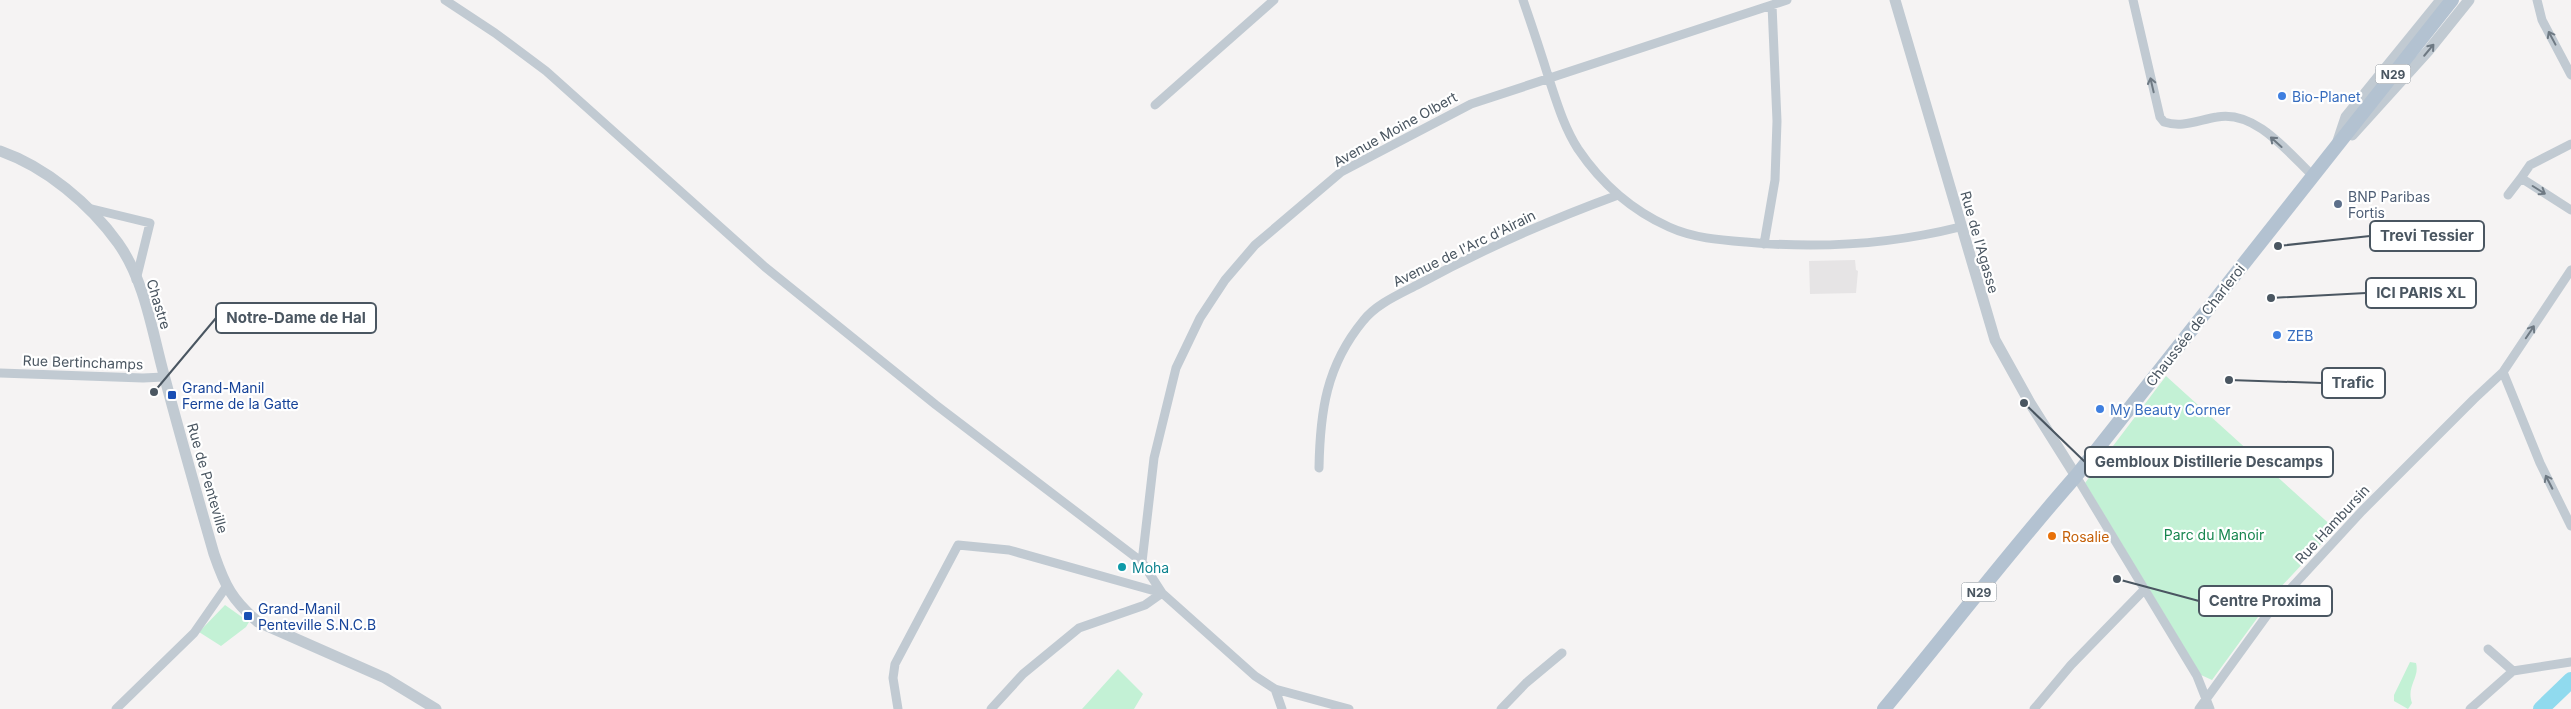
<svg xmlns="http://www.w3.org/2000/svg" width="2571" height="709" font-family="Inter,sans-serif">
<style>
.education{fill:#e6e4e5}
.green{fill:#c3f1d5}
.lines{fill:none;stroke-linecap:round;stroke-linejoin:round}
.river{stroke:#90daee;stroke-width:16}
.minor{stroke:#c1cad2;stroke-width:9}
.tertiary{stroke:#c1cad2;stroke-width:11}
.primary{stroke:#b3c2d1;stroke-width:14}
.oneway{stroke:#6e7983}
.shop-dot{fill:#3f7fe0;stroke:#fff;stroke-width:2}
.service-dot{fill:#5c6f8a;stroke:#fff;stroke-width:2}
.transit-dot{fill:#1a4fb4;stroke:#fff;stroke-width:2}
.food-dot{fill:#e8710a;stroke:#fff;stroke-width:2}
.culture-dot{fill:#0f9aa8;stroke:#fff;stroke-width:2}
.labels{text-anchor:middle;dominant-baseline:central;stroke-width:4.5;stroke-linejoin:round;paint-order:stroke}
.shield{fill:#fff;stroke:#808990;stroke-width:1}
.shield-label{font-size:12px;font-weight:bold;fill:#4a5661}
.shop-label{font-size:14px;fill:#366cbe;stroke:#fff;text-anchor:start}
.street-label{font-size:14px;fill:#4a5661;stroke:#fff}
.service-label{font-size:14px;fill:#4e5e75;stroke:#fff;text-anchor:start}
.transit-label{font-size:14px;fill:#164399;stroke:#fff;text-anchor:start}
.park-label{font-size:14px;fill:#17864f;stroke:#fff}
.food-label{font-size:14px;fill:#c56008;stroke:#fff;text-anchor:start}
.culture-label{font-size:14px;fill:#0d838f;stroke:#fff;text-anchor:start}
.leader{fill:none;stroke:#4a5661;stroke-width:2}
.callout-dot{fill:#4a5661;stroke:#fff;stroke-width:2}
.callout{fill:#fff;stroke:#4a5661;stroke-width:2}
.callout-label{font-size:15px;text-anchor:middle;font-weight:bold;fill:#4a5661}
</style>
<rect width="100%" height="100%" fill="#f5f3f3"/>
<path class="education" d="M1855,260L1856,270L1858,271L1856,293L1810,294L1809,261Z"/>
<path class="green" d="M2166,376L2335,529L2277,591L2212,680L2201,675L2085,483Z
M225,605L249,622L246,627L221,646L199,632Z
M2410,662L2416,663C2420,678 2406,686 2412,703L2408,709L2394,701V695Z
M1118,669L1143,694L1134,709H1082Z"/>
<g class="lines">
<path class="river" d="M2541,709L2571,680"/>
<path class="minor" d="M445,0L495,33L546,71L765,267L936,405L1142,562
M1523,0C1532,26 1541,53 1549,79C1557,103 1564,127 1578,149C1601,183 1631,210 1669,227C1693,238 1720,240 1746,242C1820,249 1888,245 1960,227
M2133,0L2160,117L2164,122C2183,128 2198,120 2217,117C2255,110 2287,151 2312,175
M2537,0L2542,20L2571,75
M1155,105L1274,0
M2571,144L2530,165L2521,178L2571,210
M2508,195L2521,178
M88,208L150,223L136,280
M1764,244L1775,180L1777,121L1772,5
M2503,372L2540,463L2571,526
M0,373L143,378L164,377
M1319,468C1320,412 1326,366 1363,321C1376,304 1400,294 1419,284C1483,249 1550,220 1618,195
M2076,476L2197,676L2210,709
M1162,593L1142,562L1154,458L1176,368L1200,318L1225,280L1255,245L1341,172L1471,104L1787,0
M2488,649L2513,671L2571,662
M1275,689L1282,709
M116,709L194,633L226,587
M898,709L893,678L895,664L958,545L1009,550L1162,593L1255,676L1275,689L1349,709
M991,709L1023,674L1079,628L1145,605L1162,593
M1501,709L1526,683L1562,653
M2034,709L2071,665L2143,591
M2199,709L2270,611L2362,511L2474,399L2503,372L2571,270
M2470,709L2513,671"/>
<path class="tertiary" d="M1895,0L1995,340L2030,403L2076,476
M2352,135L2428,51L2469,0
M2338,141L2346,117L2441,0
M0,151C46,167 90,204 118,243C145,281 152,331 164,375C180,435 197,495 214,554C225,586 232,600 258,622L385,678L436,709"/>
<path class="primary" d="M1884,709C1948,632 2009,552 2076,476L2452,0"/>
</g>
<defs><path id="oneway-shaft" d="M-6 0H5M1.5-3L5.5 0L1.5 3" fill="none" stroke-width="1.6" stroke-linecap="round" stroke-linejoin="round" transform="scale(1.25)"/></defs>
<g class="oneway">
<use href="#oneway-shaft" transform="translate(2552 38) rotate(-118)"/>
<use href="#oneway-shaft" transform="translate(2429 50) rotate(-50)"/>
<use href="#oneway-shaft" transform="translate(2152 85) rotate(-103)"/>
<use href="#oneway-shaft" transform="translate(2276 142) rotate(-138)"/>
<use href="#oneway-shaft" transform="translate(2539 190) rotate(32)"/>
<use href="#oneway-shaft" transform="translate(2530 332) rotate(-56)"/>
<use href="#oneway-shaft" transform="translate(2549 482) rotate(-117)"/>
</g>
<g class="shop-dot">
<circle cx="2282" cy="96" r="5"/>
<circle cx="2277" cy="335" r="5"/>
<circle cx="2100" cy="409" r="5"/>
</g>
<circle class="service-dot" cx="2338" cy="204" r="5"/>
<g class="transit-dot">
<rect x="167" y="390" width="10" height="10" rx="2.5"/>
<rect x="243" y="611" width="10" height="10" rx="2.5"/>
</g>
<circle class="food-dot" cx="2052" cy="536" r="5"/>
<circle class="culture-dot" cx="1122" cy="567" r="5"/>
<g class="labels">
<g class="shield">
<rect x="2375.5" y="64.5" width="35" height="19" rx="4"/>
<rect x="1961.5" y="582.5" width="35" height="19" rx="4"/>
</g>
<g class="shield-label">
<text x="2393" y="74">N29</text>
<text x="1979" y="592">N29</text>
</g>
<g class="shop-label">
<text x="2292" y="96">Bio-Planet</text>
<text x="2287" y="335">ZEB</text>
<text x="2110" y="409">My Beauty Corner</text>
</g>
<g class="street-label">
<text transform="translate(1395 129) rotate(-29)">Avenue Moine Olbert</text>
<text transform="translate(1980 242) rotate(74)">Rue de l'Agasse</text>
<text transform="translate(1464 248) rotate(-26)">Avenue de l'Arc d'Airain</text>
<text transform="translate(159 304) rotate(73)">Chastre</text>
<text transform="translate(2195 325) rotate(-52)">Chaussée de Charleroi</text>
<text transform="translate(83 362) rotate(2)">Rue Bertinchamps</text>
<text transform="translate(208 478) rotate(74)">Rue de Penteville</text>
<text transform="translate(2332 524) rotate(-47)">Rue Hambursin</text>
</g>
<g class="service-label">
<text x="2348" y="196">BNP Paribas<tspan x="2348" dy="16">Fortis</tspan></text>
</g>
<g class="transit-label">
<text x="182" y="387">Grand-Manil<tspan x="182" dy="16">Ferme de la Gatte</tspan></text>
<text x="258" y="608">Grand-Manil<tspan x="258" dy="16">Penteville S.N.C.B</tspan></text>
</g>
<g class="park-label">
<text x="2214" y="534">Parc du Manoir</text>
</g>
<g class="food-label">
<text x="2062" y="536">Rosalie</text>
</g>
<g class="culture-label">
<text x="1132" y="567">Moha</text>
</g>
</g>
<path class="leader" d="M2278 246L2370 236M2271 298L2366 293M154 392L216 318M2229 380L2322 383M2024 403L2085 462M2117 579L2199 601"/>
<g class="callout-dot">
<circle cx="2278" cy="246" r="5"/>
<circle cx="2271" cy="298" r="5"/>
<circle cx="154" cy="392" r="5"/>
<circle cx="2229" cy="380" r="5"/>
<circle cx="2024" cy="403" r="5"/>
<circle cx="2117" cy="579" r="5"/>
</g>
<g class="callout">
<rect x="2370" y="221" width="114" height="30" rx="5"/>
<rect x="2366" y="278" width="110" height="30" rx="5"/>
<rect x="216" y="303" width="160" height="30" rx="5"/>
<rect x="2322" y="368" width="63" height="30" rx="5"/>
<rect x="2085" y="447" width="248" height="30" rx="5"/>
<rect x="2199" y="586" width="133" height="30" rx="5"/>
</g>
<g class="callout-label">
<text x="2427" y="241">Trevi Tessier</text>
<text x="2421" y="298">ICI PARIS XL</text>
<text x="296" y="323">Notre-Dame de Hal</text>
<text x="2353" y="388">Trafic</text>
<text x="2209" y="467">Gembloux Distillerie Descamps</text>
<text x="2265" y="606">Centre Proxima</text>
</g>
</svg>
